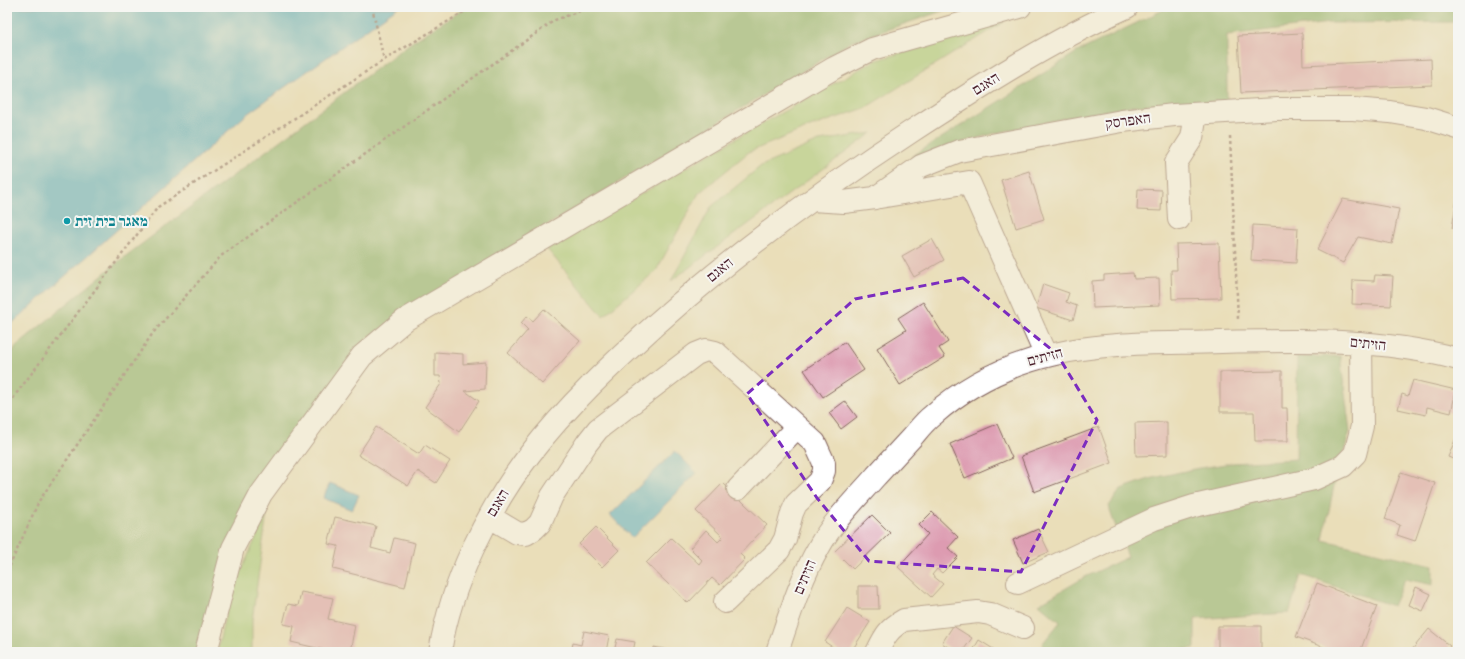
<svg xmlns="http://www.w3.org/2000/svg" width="1465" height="659" font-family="'IM FELL English','Frank Ruhl Libre',serif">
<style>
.green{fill:#9fc976;stroke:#747450}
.forest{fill:#7fad67;stroke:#646649}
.water{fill:#50aece;stroke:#4d667c}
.building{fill:#dd9bb1}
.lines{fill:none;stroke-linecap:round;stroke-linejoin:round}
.minor-casing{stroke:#82625d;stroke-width:24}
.path{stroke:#82625d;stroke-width:2.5;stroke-dasharray:3 3;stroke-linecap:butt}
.minor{stroke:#fff;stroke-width:22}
.marked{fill:none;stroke:#7b2cbf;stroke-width:3;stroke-dasharray:8 5;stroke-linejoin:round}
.culture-dot{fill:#0f9aa8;stroke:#f6f6f2;stroke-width:1.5}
.labels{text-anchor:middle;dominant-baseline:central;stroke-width:4;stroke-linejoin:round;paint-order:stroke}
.street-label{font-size:15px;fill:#4a1f2b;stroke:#f6f6f2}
.culture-label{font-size:15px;font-weight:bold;fill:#0d838f;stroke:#f6f6f2;text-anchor:start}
</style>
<rect width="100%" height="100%" fill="#f6f6f2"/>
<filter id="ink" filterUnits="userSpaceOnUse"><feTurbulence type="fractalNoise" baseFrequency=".025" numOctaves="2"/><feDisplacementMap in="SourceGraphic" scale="8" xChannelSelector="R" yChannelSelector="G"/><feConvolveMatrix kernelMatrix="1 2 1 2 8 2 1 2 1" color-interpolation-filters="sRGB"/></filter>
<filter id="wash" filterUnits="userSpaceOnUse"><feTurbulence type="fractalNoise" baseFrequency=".012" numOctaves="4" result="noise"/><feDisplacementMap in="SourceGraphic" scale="16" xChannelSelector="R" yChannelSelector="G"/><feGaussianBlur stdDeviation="0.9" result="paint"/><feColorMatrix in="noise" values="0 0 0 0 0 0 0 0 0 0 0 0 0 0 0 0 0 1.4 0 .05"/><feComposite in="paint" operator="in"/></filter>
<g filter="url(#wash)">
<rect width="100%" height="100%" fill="#eadeb9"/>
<path class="green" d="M1004,22L865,108L807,128L749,152L699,193L656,271L603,316L547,249L754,128L874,61Z
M872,133L671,281L711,207L761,166L819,141Z
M267,513L252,621V652H217L229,598Z"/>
<path class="forest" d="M466,7H954L851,42L475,269L367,339L271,464L198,652H7V361L16,346L119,261L409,44Z
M1169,7H1458V22L1330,23L1227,35V101L1134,106L1071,117L992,134L911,157L1077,52Z
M1340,356L1350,431L1334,486L1323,540L1433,565V585L1405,579L1393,606L1301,575L1289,613L1195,619V648L1164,652H1047L1042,644L1060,622L1039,604L1085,577L1128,557L1112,517L1109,506L1121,489L1149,479L1194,469L1232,463L1296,459L1297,357Z"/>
<path class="water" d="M7,7H398L247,114L7,328Z
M675,451L697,473L632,538L610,515Z
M330,483L359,495L352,510L323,498Z"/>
<g id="blocks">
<path class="building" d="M1302,33L1303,65L1431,59L1432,85L1241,93L1238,36Z
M1029,171L1044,219L1016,228L1001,180Z
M1138,189L1162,190L1161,211L1137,210Z
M1457,198H1458V229L1452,228Z
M1343,199L1399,209L1392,244L1358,237L1343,263L1317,250Z
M1253,225L1298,228L1296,263L1251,260Z
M932,239L944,260L914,277L902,256Z
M1219,243L1221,298L1172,299L1171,270H1177L1176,244Z
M1133,273L1134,279L1159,278L1160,305L1093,308L1092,281L1104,280V275Z
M1375,275L1393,276L1391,306L1352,304L1353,280L1374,281Z
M1043,284L1069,293L1066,302L1077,306L1073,320L1036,308Z
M1457,301H1458V313L1455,312Z
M923,302L948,342L939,348L945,357L900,385L877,348L906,330L898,318Z
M544,309L580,341L542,384L508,353L528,330L521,323L527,316L533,321Z
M845,342L864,370L823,397L804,370Z
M435,352L463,354V364L486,362L485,389L465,391L479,401L459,432L425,407L441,384L440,376H435Z
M1282,371V408H1287L1288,441H1255L1254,412H1220V372Z
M1413,380L1456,390L1451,413L1427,407L1426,415L1398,409L1402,394L1408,396Z
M845,401L857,417L841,429L829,413Z
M1167,422V455L1136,456L1135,423Z
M997,424L1012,458L965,478L950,444Z
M376,427L419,454L425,445L450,461L436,483L418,471L408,486L358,455Z
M1099,427L1112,463L1034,492L1021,456Z
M1458,433V461L1448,457Z
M1401,472L1435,483L1415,541L1397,535L1400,525L1385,519Z
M723,483L767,525L740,554L745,559L720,585L712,578L688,603L646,563L671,538L699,564L702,560L690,548L706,530L718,542L723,537L696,511Z
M932,512L958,537L948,548L958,557L942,573L937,569L932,575L943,584L931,597L898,567L928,534L919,525Z
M872,515L890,533L853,569L835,551Z
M335,517L376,526L371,548L390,553L394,538L415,543L405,587L333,569L338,546L328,544Z
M596,527L619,550L602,567L579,544Z
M1038,529L1049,552L1023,563L1013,540Z
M1317,583L1377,606L1360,652L1351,649L1350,652H1336L1296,637Z
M858,586H878L879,609H858Z
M1416,587L1431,594L1423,611L1409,605Z
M301,592L333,598L328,619L355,625L350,652H324L325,650L291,642L294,626L283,624L288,604L298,606Z
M847,608L870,622L851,652H840L825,642Z
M953,626L972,638L962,652H955L942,643Z
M1218,626H1261V652H1218Z
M1429,629L1450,646L1445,652H1413L1411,651Z
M584,631L609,636L606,652H571L573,643L581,645Z
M617,639L635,642L633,652H614Z
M979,640L998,652H972Z
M654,647L674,651L673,652H653Z"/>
</g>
</g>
<g filter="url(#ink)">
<use href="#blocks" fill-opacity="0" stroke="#82625d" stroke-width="1"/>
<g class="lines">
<g class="minor-casing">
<path id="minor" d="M880,197L969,182L1046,356
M812,200L844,202L875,198L921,166L959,151L1122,121L1174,115L1277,109H1353L1390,112L1426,118L1458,128
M1179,219L1176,163L1192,138L1196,114
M738,489L797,427
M490,517L517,533L526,534L534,529L540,523L552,496L587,443L598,429L696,354L706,350L715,352L815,443L824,463V471L820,481L796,504L792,513L785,539L779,550L725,602
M1018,583L1154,519L1194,506L1314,479L1343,466L1355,454L1362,426L1361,343
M206,652L233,548L261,494L362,356L405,320L834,68L872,49L1020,7
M440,652C451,582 488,510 530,454C567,406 611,365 655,325C736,253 822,190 912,131C981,86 1051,41 1127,7
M777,652C789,617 800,580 819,547C834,520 856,499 876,476C888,463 901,449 913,436C919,429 925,421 933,415C968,384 1010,364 1055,354C1109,341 1166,344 1221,342C1301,340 1381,338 1458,359
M877,652C885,636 888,629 904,620L978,612L990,614L1023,628"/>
</g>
<path class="path" d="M372,7L384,60
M1230,136L1238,319
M7,409L16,394L158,207L384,60L472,7
M7,572L39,501L153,333L221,256L555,20L591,7"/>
<use href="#minor" class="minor"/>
</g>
</g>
<path d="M0 0H1465V659H0ZM963,278L1057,354L1097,420L1021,572L869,561L817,498L747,394L855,299Z" fill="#eadeb9" fill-opacity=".55" fill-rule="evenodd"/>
<path class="marked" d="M963,278L1057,354L1097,420L1021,572L869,561L817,498L747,394L855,299Z"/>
<circle class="culture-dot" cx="67" cy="221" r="4"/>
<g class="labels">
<g class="street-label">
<text transform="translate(986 84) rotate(-32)">האגם</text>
<text transform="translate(1128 121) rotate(-8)">האפרסק</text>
<text transform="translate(720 270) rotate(-39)">האגם</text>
<text transform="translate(1368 344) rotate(6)">הזיתים</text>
<text transform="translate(1045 357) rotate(-15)">הזיתים</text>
<text transform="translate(498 503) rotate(-59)">האגם</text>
<text transform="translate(805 577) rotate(-67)">הזיתים</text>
</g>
<g class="culture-label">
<text x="75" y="221">מאגר בית זית</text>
</g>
</g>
<rect width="1465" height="659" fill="none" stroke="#f6f6f2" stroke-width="24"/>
</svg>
